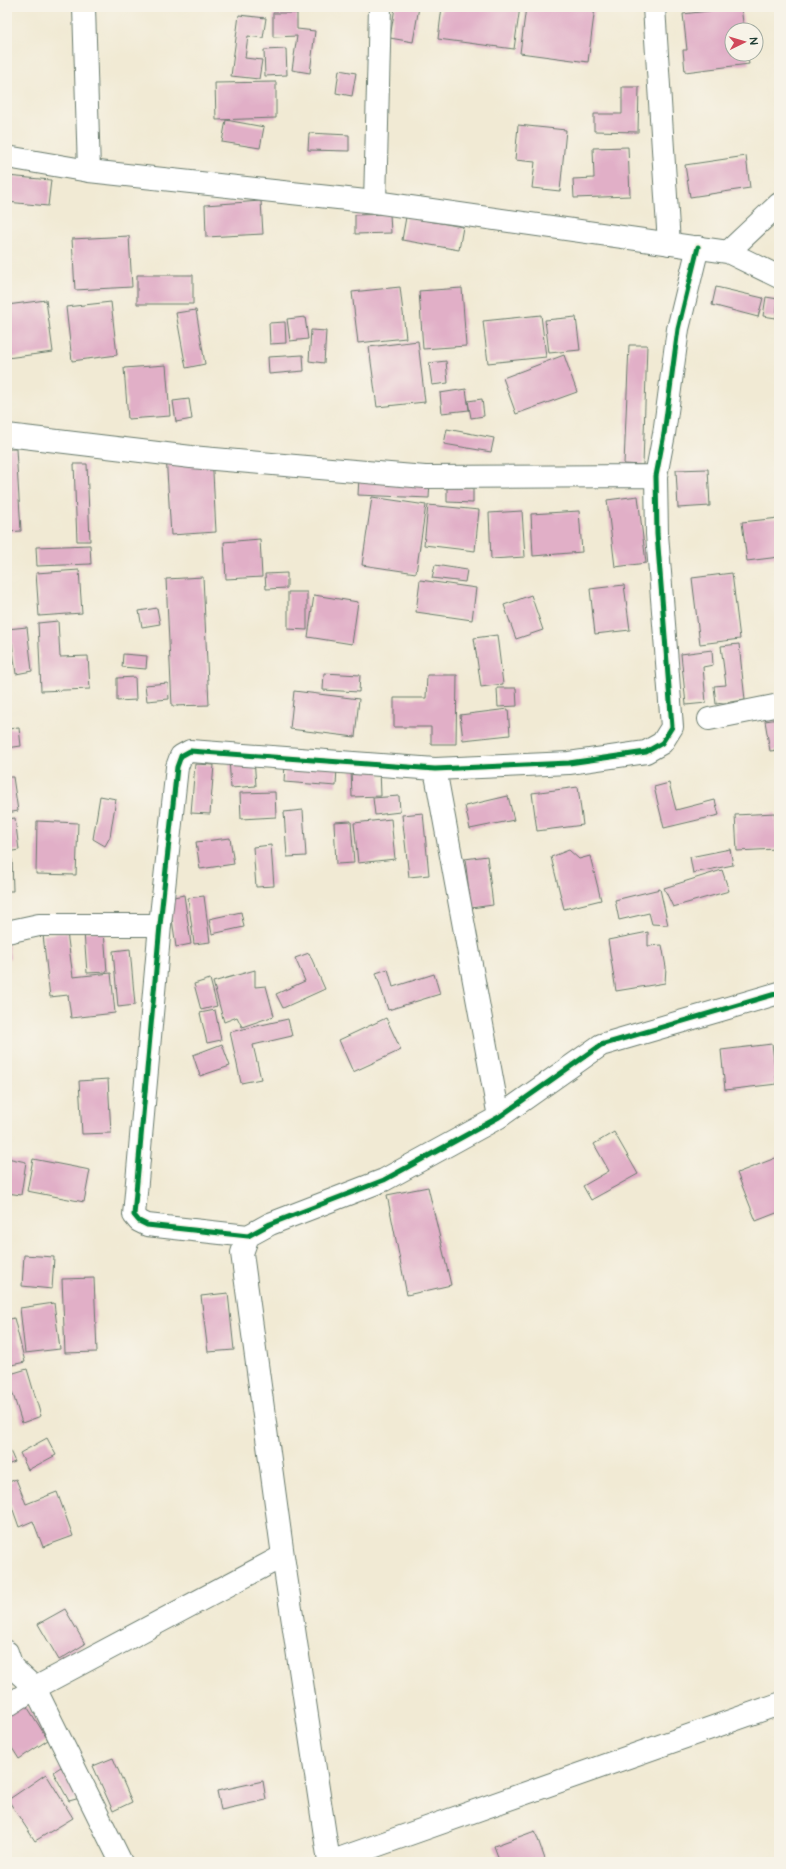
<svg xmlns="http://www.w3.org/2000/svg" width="786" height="1869" font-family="'Architects Daughter',sans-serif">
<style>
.building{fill:#e1afc7}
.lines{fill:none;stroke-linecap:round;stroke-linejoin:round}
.minor-casing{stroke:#687a6c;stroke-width:24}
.tertiary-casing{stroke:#687a6c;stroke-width:24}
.minor{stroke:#fff;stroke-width:22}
.tertiary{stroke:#fff;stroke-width:22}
.cycleway-casing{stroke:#f7f3e8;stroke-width:8}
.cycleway{stroke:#00873e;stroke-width:5}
</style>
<rect width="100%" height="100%" fill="#f7f3e8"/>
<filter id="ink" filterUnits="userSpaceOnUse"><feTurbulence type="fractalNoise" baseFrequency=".025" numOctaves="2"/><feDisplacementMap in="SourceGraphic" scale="8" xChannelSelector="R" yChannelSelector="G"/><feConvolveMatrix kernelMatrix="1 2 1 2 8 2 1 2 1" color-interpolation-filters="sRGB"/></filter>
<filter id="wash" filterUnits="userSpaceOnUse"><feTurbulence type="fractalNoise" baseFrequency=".012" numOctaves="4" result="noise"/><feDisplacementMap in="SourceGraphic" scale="16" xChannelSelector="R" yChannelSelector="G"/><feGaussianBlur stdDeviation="0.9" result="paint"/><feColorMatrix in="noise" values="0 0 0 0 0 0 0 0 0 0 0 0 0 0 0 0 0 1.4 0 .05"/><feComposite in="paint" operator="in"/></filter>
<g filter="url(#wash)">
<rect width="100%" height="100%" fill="#f1ead4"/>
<g id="blocks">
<path class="building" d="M395,7H419L413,42L390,38Z
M442,7H520L514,49L438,39Z
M526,7H595L588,62L520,53Z
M741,7L744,30H732V54H747L749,64L685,72L683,50H687L683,14Z
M273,13H297V29L315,31L310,73L292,70L297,36L273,37Z
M239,15L266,18L263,38L248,36L245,58L262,60L259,79L231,76Z
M286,49L287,75L265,76L264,50Z
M339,70L356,73L352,96L336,93Z
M276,82V118L216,120L215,83Z
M622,87H639L638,132L594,131V114H622Z
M226,120L264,127L260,148L222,142Z
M518,125L566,130L560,191L532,188L535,162L515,160Z
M309,133L349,135V151L308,150Z
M628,147L630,196L574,198L573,179L594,178L593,148Z
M746,156L750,188L690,197L685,165Z
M7,176L51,180L48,206L7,202Z
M261,201L263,234L206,237L205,205Z
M390,214L391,233L355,234V215Z
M406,217L463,227L459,250L402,240Z
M129,236L132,287L75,290L72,239Z
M137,275H193V304H137Z
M400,287L406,338L358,343L352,292Z
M716,287L763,298L758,317L712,305Z
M462,288L466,346L423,349L419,291Z
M766,297L778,299L776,318L763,316Z
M46,300L53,352L7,358V305Z
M111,302L117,355L72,361L66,307Z
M196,310L205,364L186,368L176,313Z
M541,315L546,357L488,363L483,321Z
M305,317L308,339L290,341L287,319Z
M576,317L580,350L549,353L545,320Z
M285,322L286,343L270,344L269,323Z
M311,330L326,331L324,363L309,361Z
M418,341L425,402L377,407L369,347Z
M629,345H647L643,465L624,464Z
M303,355L304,371L269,374L268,357Z
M564,355L577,392L516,414L503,378Z
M446,361L448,383L432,385L429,363Z
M166,365L170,416L128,419L124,368Z
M466,389L469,410L442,413L440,393Z
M189,399L192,419L176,422L173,401Z
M482,399L484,416L471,418L468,401Z
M447,429L494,438L491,452L444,444Z
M7,449H16L21,531L7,532Z
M212,453L216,532L171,535L166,455Z
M74,464H87L90,541H77Z
M708,469L710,506L678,508L676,470Z
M359,477L430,480L429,498L358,495Z
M447,488H473V503L447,502Z
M638,496L646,563L615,567L607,500Z
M372,497L426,505L416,573L362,565Z
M428,505L479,510L475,551L424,545Z
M522,511L525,557L491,559L489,513Z
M579,511L582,552L533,556L531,514Z
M779,518V557L747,561L742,522Z
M260,539L262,577L226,579L224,542Z
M90,545L91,564L37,566L36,547Z
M435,565L467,570L465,582L432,578Z
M79,570L82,613L39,616L36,573Z
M287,573V588L266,589L265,574Z
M732,573L740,639L700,644L692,578Z
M203,577L209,705L172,706L166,579Z
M420,580L476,588L472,620L416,612Z
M624,585L630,630L595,634L590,589Z
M288,592H307V630L288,629Z
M314,595L358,602L352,644L308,637Z
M531,595L543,630L516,639L504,605Z
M157,608L160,624L142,627L139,611Z
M58,621L60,657L88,656L90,689L41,691L38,623Z
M27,627L32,671L16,674L12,643H7V629Z
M497,635L503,684L481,687L474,638Z
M739,644L745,700L716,704L714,686L726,685L721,646Z
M712,650L713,665L703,667L706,703L686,705L681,654Z
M123,654L147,656L146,669L122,667Z
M324,673L360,675L359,692L323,690Z
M427,675H457L456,744H431V727H394V698H426Z
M135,677L136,700L117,701V678Z
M168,683L169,699L147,701L145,685Z
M497,688H516L517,706L498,707Z
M294,691L359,699L355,737L290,729Z
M508,709L510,735L463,740L460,715Z
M779,719V750L770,751L765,721Z
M19,728L21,746L7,748V729Z
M254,758L256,786L231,788L229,759Z
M285,763L337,767L336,786L284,782Z
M195,764L214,765L210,814L191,813Z
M380,769L381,796L352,797L351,770Z
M7,777H13L18,811L7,813Z
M669,783L676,810L715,800L719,815L664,828L654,787Z
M578,787L583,825L537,831L532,793Z
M275,792L276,817L241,819L240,793Z
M100,796L116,799L110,837L105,846L93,839Z
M399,796L400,812L375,815L373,798Z
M508,796L514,820L470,829L465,806Z
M303,810L306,856L287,857L284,812Z
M423,813L429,875L409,877L402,815Z
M775,813L777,849L737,851L735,815Z
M15,818L19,850L7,852V819Z
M391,819L395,859L358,863L354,823Z
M37,821L78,823L76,875L36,874Z
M351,821L354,863L336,864L334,822Z
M230,838L234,864L200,869L196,842Z
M271,845L274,886L256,887L253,847Z
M730,849L733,865L693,873L690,857Z
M569,850L579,859L590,856L601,900L564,909L551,857Z
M487,856L493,905L471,908L465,859Z
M7,859H12L13,891H7Z
M722,870L729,891L673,907L664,888Z
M660,889L668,925L652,924L649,913L619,920L615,900Z
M184,895L191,944L176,947L169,898Z
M204,896L210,942L194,944L188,898Z
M241,912L244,927L212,934L209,919Z
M104,931L107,972L87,973L84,932Z
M67,932L73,977L111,973L115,1013L71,1018L68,995L50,997L43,935Z
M648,932V946L662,945L666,967L665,983L616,991L608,940Z
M7,937L10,958L7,959Z
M130,949L135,1005L118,1007L113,951Z
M309,953L325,989L283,1008L276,994L305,981L295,958Z
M388,969L393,987L434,974L440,994L388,1010L376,973Z
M255,970V987L266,986L274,1016L242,1027L237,1017L224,1022L213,982Z
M210,979L217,1006L201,1010L194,984Z
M215,1010L221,1040L207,1043L200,1013Z
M386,1018L401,1050L353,1072L339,1040Z
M288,1019L292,1036L253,1045L261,1079L241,1083L230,1032Z
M222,1044L230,1066L200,1076L193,1055Z
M772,1044L777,1084L725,1090L721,1050Z
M108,1079L111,1133L82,1134L79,1081Z
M614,1132L638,1174L591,1200L583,1186L609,1171L594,1144Z
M778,1157L779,1212L756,1221L737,1173Z
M7,1158L26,1162L21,1195L7,1193Z
M33,1159L90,1170L84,1202L27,1191Z
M428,1187L451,1285L407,1295L387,1195Z
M24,1255L54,1257L52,1289L22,1286Z
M94,1278L97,1352L65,1353L62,1279Z
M228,1293L234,1350L208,1352L201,1296Z
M54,1303L60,1349L25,1353L20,1308Z
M14,1318L25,1362L7,1366V1320Z
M27,1369L41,1416L22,1423L7,1375Z
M47,1438L56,1455L28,1470L20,1453Z
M7,1444L15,1462L7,1465Z
M16,1479L26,1504L57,1492L73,1536L43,1547L33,1521L19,1527L7,1493V1483Z
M65,1609L85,1644L59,1660L38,1624Z
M7,1677L12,1692L7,1694Z
M23,1700L48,1740L19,1759L7,1740V1710Z
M113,1758L132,1802L113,1811L93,1766Z
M61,1767L80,1798L69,1801L53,1772Z
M46,1774L73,1818L35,1841L8,1800Z
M263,1781L266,1800L221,1810L217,1791Z
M535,1831L546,1862H500L494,1846Z"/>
</g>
</g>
<g filter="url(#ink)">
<use href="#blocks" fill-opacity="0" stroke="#687a6c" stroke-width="1"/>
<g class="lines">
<g class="minor-casing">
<path id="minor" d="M84,7L89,171
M654,7L669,244
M375,202L380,7
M698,247L678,329L664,434L656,476L657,534L672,727L662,743L646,752L569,763L435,769L190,751L181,756L177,767L160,925L134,1215L139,1221L147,1225L248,1236L270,1224L384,1180L499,1117L601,1045L779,993
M7,435L191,457L425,477L656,476
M709,719L779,705
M435,769L499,1117
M7,932L39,925H160
M248,1236L242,1253L283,1556L329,1862
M7,1652L12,1667L35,1688L121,1862
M7,1706L35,1688L283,1556
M330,1862L779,1704"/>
</g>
<g class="tertiary-casing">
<path id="tertiary" d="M7,157L89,171L375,202L728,252L779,277
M728,252L779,204"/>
</g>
<use href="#minor" class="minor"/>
<use href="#tertiary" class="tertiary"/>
<g class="cycleway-casing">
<path id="cycleway" d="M698,247L678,329L664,434L656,476L657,534L672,727L662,743L646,752L569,763L435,769L190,751L181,756L177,767L160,925L134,1215L139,1221L147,1225L248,1236L270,1224L384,1180L499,1117L601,1045L779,993"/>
</g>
<use href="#cycleway" class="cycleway"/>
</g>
</g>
<rect width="786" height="1869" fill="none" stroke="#f7f3e8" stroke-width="24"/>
<g transform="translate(744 42) rotate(85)"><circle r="19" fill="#f7f3e8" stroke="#a1aaa0"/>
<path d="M0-3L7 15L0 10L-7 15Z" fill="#d1495b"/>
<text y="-6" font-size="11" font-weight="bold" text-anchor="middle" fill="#1f3d34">N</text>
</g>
</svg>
